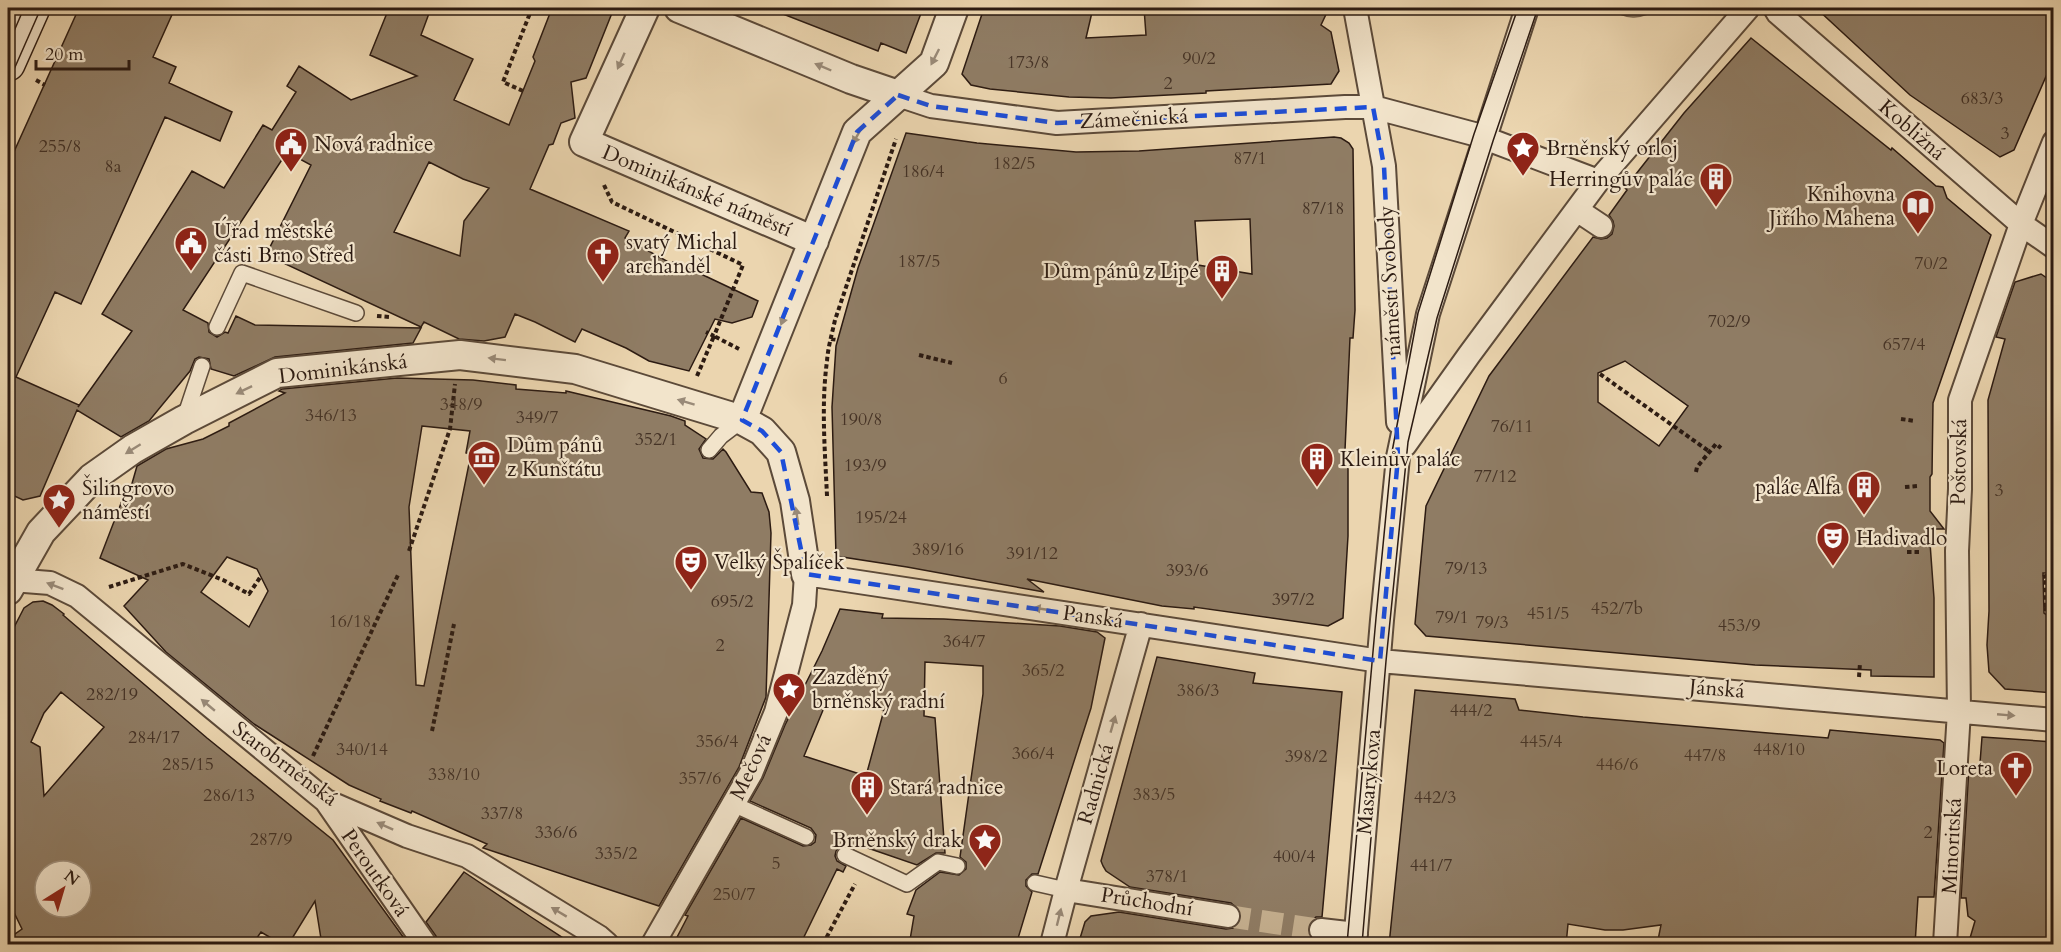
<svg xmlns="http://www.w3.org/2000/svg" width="2061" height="952" font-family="Cardo,serif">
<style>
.water{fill:#aa967a;stroke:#786550;stroke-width:1.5}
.building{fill:#8f7c64;stroke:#2c1b12;stroke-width:1.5;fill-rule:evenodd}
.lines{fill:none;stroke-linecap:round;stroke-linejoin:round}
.pedestrian-tunnel{stroke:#c5b090;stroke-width:22;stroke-dasharray:22 11;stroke-linecap:butt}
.service-casing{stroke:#5c4a39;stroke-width:18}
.pedestrian-casing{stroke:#5c4a39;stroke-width:26}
.minor-casing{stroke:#5c4a39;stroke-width:32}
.secondary-casing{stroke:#2c1b12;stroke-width:36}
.path{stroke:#2c1b12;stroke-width:4;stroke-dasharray:4.5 3;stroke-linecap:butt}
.service{stroke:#f2e4cb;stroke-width:15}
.pedestrian{stroke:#f2e4cb;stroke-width:22}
.minor{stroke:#f2e4cb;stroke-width:28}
.secondary{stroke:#f2e4cb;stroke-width:33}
.tram{stroke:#2c1b12;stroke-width:1.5}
.oneway{fill:#998a78}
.marked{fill:none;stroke:#1d4ed8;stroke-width:4.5;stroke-dasharray:12 8;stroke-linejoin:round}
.labels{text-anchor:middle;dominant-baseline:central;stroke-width:4.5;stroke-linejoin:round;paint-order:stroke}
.number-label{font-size:18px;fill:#453326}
.street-label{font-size:21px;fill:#2c1b12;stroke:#f2e4cb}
.poi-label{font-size:21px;fill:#2c1b12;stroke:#f2e4cb;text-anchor:start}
</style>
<rect width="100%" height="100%" fill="#ebd5af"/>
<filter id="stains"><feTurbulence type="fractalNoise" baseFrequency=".00333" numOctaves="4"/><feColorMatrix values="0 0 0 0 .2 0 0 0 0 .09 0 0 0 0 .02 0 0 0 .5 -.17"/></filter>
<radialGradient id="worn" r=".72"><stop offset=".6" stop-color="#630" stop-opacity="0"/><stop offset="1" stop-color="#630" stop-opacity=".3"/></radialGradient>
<path class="water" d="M1609,8H1657C1642,21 1624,19 1609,8Z"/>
<path class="building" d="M79,8H175L153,57L176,67L169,83L232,112L220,141L165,117L81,304L55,292L16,377L79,405L78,407L132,331L102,314L192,171L224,188L263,125L272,130L296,92L287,86L299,66L351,100L417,76L370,55L389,8H431L421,35L473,59L454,100L509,125L535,61L533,57L552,8H614L586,78L571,82L575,118L561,123L553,144L549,145L530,189L629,231L625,238L672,264L673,262L701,274L758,301L752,317L732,323L715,319L689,371L649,361L626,348L582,329L575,342L535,322L515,314L505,337L484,341L459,339L424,322L421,327L266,255L311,165L287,152L183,310L208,323L209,332L217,337L225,332L228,333L236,316L255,325L421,328L413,343L275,357L234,376L211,369L209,359L199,357L195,359L190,371L149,421L121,437L77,410L40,496L23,500L8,493V165ZM429,162L463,179L489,188L464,221L460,256L394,232Z
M770,8H923L906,53L881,43L878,51L770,9Z
M984,8H1093L1086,38L1146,35L1144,8H1329L1321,25L1331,32L1339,71L1331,84L1206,91V93L1111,98L1069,97L990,89L971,85L962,74Z
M1816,8H2054V58L2014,150L2000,157L1910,95Z
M1751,38L1891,150L1892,148L1936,186L1943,187L1947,198L1991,235L1933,403L1932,474L1930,477V511L1944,529H1929L1934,598V677L1871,676V670L1755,665L1426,636L1415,624L1426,506L1489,376L1593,237L1601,239L1607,238L1612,234L1614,226L1613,221L1609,215L1627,190L1625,188L1684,113ZM1625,361L1688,406L1659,446L1598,402V373Z
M906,133L977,143L1076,152L1139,151L1334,137L1341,138L1349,143L1353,149L1355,310L1353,338H1350L1345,450H1348V536L1343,618L1328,626L1194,607V609L1162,606L1027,579L1044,592L907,567L836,556L832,407L836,346L858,268ZM1250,219L1252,274L1198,265L1195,221Z
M2041,274L2054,283V573H2043L2044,613L2054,620V693L2005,689L1989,672L1987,645L1989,611L1988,400L2005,339L1996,337L2015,282Z
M397,378L473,380L516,385V389L566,393V391L671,416L685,421V425L706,439L699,449L703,458L713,459L723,449L726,452L751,492L762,493L769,512L771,533L766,697L739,767L659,906L483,848L487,844L412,811L411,813L380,801L381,799L349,785L254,724L166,652L124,606L148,580L100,558L125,493L129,494L137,466L166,449L203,439L229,426V423L285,393L279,391L282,389ZM422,426L470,431L466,453L471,454L424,686L416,685L409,507ZM227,557L257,569L268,591L249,627L201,592Z
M43,601L52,605L64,614L63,615L207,738L333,840L409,945H322L315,901L288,945H283L261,932L252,945H8V939L22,929L8,900V639L24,608L33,602ZM61,692L104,727L44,796L40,747L31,742L44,713ZM45,871H81V907H45Z
M840,609L883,614L882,618L944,619L1060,626L1097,632L1105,638L1091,708L1038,874H1032L1026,880V886L1032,892L1016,945H929L910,940L914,916L907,914L916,890L940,872L959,875L966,869V862L960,857L983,694V666L925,662L924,716L935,718L945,853H936L917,865L856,844L854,849L845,845L840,847L836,851L835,856L837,861L846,866L843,872L837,869L800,945H673L688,916L685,915L741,818L803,846L811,845L815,842L816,835L811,828L750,801L763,778L785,725L822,651ZM828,698L884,710L866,776L804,756Z
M1157,657L1255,673L1253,683L1342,692L1322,917H1316L1311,922L1308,929V935L1313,940L1320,945H1078L1085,922L1091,916L1119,912L1226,929L1233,928L1241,919L1240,911L1231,903L1130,887L1106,871L1103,866L1101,861Z
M1415,690L1515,699L1519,710L1583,717L1828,738L1830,730L1940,740L1944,743L1934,897H1918L1915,945H1657L1661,925L1623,930H1605L1568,924L1566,945H1389Z
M1982,737L2054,742V945H1968L1975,921L1968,916L1966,898H1961L1969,767L1979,776Z
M464,872L531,917L574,945H438L436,936L426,922Z"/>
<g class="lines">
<path class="pedestrian-tunnel" d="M1228,916L1321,930"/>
<g class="service-casing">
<path id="service" d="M217,327L242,273L356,313
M184,420L202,366
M709,450L721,436L742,420
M733,804L806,837
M845,855L907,884L938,862L957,866
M1035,883L1066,890"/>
</g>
<g class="pedestrian-casing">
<path id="pedestrian" d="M1355,8L1384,166L1398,422
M1775,8L1778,13L2021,224L2054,247
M898,95L931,106L1057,123L1345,107H1373L1474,134L1598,181
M1577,210L1601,226
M1405,445L1469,355L1598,181L1748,8
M12,580L50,583L77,596L326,801L407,836L467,856L599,937L607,944
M326,801L425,944
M1066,890L1228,916
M1321,930L1356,934
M653,944L751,773L776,712L804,605L806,574L1380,661L2054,720
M1052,944L1066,890L1141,624
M1355,944L1382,620L1398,457L1428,314L1527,8
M1945,944L1959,711L1957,551L1960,489V400L2021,224L2054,142"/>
</g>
<g class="minor-casing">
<path id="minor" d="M645,8L584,142L814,241
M679,8L851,79L898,95
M742,420L857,132L934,63L954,8
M8,590L41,532L92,478L133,449L184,420L277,373L460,355L575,369L742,420L762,431L781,452L795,501L806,574"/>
</g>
<g class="secondary-casing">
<path id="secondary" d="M8,64L33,8"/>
</g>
<path class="path" d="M36,80L45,85
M523,91L503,82L532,8
M604,185L612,202L743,265L714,336L706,332
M377,316L390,317
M831,339L838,340
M919,355L952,363
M1600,374L1710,452
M697,376L714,336L739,349
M1901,419L1915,421
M1696,472L1697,467L1716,444L1721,448
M1905,487L1918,486
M827,496C825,451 821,405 827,361C828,347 832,334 835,320L896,139
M409,551L450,429L455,384
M1907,552H1919
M2043,577L2046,576V610
M109,587L183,564L223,580L249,594L261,576
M2044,609L2054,610
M1859,677L1860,663
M432,731L454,624
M313,756L398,575
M823,944L855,884"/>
<use href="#service" class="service"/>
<use href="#pedestrian" class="pedestrian"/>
<use href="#minor" class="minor"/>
<use href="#secondary" class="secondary"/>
<path class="tram" d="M8,45L24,8
M8,83L41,8
M1347,944L1376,618L1392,452L1418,313L1474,134L1518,8
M1362,944L1386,661L1408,442L1437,318L1493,141L1538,8"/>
</g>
<defs><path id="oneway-solid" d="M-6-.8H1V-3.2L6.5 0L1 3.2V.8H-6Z" transform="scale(1.5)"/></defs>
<g class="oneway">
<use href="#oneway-solid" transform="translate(935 57) rotate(117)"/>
<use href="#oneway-solid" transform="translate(621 61) rotate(114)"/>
<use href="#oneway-solid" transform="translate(823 67) rotate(-157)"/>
<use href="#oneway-solid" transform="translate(857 136) rotate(120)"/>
<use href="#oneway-solid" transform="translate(784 317) rotate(111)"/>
<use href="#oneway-solid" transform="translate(497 359) rotate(-173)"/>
<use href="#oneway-solid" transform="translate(244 390) rotate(154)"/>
<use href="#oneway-solid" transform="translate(686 402) rotate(-163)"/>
<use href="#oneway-solid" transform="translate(133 449) rotate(148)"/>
<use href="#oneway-solid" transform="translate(797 516) rotate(-99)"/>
<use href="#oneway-solid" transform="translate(55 586) rotate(-159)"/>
<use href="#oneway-solid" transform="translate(1042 609) rotate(-172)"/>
<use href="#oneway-solid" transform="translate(208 705) rotate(-140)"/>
<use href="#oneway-solid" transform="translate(2006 715) rotate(5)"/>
<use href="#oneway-solid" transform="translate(1113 724) rotate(-74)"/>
<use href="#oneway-solid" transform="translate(385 826) rotate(-156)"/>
<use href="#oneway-solid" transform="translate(559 912) rotate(-149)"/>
<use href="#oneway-solid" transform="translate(1059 917) rotate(-76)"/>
</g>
<path class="marked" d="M898,95L931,106L1057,123L1373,107L1384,166L1398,457L1380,661L806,574L781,452L762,431L742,420L857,132Z"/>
<defs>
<g id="civic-pin" transform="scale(1.725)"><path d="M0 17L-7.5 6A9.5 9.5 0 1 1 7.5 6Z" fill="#8f2418" stroke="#f2e4cb"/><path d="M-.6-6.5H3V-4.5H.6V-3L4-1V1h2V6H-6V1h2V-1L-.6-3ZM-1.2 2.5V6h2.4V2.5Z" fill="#fff"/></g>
<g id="sight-pin" transform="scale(1.725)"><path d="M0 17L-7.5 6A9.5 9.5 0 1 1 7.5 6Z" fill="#8f2418" stroke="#f2e4cb"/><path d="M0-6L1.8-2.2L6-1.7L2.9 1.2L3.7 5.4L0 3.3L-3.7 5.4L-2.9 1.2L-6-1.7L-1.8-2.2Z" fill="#fff"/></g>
<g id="building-pin" transform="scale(1.725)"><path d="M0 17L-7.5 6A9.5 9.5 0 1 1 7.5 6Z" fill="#8f2418" stroke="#f2e4cb"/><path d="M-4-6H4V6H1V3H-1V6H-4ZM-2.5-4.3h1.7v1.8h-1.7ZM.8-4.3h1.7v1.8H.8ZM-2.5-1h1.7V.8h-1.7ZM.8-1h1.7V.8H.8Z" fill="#fff"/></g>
<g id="library-pin" transform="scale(1.725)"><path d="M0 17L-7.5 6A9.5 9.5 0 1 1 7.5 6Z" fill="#8f2418" stroke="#f2e4cb"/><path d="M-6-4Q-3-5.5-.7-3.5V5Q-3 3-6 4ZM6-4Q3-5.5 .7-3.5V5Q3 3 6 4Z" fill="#fff"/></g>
<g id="church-pin" transform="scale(1.725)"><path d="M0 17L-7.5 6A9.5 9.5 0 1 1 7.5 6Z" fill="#8f2418" stroke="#f2e4cb"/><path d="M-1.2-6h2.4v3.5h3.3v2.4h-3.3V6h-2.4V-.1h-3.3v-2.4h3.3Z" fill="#fff"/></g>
<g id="museum-pin" transform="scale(1.725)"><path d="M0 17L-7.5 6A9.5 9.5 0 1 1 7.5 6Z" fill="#8f2418" stroke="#f2e4cb"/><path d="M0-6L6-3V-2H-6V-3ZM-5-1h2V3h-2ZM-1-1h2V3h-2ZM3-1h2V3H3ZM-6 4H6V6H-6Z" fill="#fff"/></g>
<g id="theatre-pin" transform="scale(1.725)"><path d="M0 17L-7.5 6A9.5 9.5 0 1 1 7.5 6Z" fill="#8f2418" stroke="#f2e4cb"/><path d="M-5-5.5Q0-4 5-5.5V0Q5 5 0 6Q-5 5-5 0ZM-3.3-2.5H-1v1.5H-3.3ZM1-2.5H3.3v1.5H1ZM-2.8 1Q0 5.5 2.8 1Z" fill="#fff"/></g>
</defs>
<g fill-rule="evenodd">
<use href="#civic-pin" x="291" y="144"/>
<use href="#sight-pin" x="1523" y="148"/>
<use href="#building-pin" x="1716" y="179"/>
<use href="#library-pin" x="1918" y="206"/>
<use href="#civic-pin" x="191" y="243"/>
<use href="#church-pin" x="603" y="254"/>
<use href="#building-pin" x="1222" y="271"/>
<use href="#museum-pin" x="484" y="457"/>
<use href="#building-pin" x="1317" y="459"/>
<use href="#building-pin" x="1864" y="487"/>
<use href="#sight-pin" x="59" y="500"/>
<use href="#theatre-pin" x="1833" y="538"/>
<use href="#theatre-pin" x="691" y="562"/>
<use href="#sight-pin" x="789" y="689"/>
<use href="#church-pin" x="2016" y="768"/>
<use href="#building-pin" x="867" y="787"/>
<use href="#sight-pin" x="985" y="840"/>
</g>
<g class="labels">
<g class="number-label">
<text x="1199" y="58">90/2</text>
<text x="1028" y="62">173/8</text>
<text x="1168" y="83">2</text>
<text x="1982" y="98">683/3</text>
<text x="2005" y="133">3</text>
<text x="60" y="146">255/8</text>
<text x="1250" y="158">87/1</text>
<text x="1014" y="163">182/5</text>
<text x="113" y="166">8a</text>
<text x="923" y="171">186/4</text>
<text x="1323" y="208">87/18</text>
<text x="919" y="261">187/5</text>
<text x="1931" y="263">70/2</text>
<text x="1729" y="321">702/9</text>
<text x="1904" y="344">657/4</text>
<text x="1003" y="378">6</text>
<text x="461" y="404">348/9</text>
<text x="331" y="415">346/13</text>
<text x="537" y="417">349/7</text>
<text x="861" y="419">190/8</text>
<text x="1512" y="426">76/11</text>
<text x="656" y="439">352/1</text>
<text x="865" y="465">193/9</text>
<text x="1495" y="476">77/12</text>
<text x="1999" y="490">3</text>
<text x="881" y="517">195/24</text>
<text x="938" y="549">389/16</text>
<text x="1032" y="553">391/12</text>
<text x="1466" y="568">79/13</text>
<text x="1187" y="570">393/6</text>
<text x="1293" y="599">397/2</text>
<text x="732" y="601">695/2</text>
<text x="1617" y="608">452/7b</text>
<text x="1548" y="613">451/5</text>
<text x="1452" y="617">79/1</text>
<text x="350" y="621">16/18</text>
<text x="1492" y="622">79/3</text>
<text x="1739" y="625">453/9</text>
<text x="964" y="641">364/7</text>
<text x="720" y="645">2</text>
<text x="1043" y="670">365/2</text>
<text x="1198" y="690">386/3</text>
<text x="112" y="694">282/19</text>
<text x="1471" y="710">444/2</text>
<text x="154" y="737">284/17</text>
<text x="717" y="741">356/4</text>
<text x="1541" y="741">445/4</text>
<text x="362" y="749">340/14</text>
<text x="1779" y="749">448/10</text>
<text x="1033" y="753">366/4</text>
<text x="1705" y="755">447/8</text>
<text x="1306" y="756">398/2</text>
<text x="188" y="764">285/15</text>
<text x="1617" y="764">446/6</text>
<text x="454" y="774">338/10</text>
<text x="700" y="778">357/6</text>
<text x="1154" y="794">383/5</text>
<text x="229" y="795">286/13</text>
<text x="1435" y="797">442/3</text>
<text x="502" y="813">337/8</text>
<text x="556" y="832">336/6</text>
<text x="1928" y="832">2</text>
<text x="271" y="839">287/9</text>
<text x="616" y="853">335/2</text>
<text x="1294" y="856">400/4</text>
<text x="776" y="863">5</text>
<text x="1431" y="865">441/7</text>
<text x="1167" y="876">378/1</text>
<text x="734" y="894">250/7</text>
</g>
<g class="street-label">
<text transform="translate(1134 119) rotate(-3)">Zámečnická</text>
<text transform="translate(1912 130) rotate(41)">Kobližná</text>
<text transform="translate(697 191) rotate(23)">Dominikánské náměstí</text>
<text transform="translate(1390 281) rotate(-93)">náměstí Svobody</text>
<text transform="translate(343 369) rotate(-7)">Dominikánská</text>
<text transform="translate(1959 462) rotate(-89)">Poštovská</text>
<text transform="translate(1093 617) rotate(8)">Panská</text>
<text transform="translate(1717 689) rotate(5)">Jánská</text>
<text transform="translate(285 764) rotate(37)">Starobrněnská</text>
<text transform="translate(751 767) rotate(-65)">Mečová</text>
<text transform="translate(1369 782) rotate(-85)">Masarykova</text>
<text transform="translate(1096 784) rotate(-74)">Radnická</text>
<text transform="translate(1952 846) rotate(-87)">Minoritská</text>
<text transform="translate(375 873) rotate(55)">Peroutková</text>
<text transform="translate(1147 902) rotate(9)">Průchodní</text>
</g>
<g class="poi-label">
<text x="314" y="144">Nová radnice</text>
<text x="1546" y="148">Brněnský orloj</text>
<text x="1693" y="179" text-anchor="end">Herringův palác</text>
<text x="1895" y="194" text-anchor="end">Knihovna<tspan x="1895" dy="24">Jiřího Mahena</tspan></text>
<text x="214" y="231">Úřad městské<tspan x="214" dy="24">části Brno Střed</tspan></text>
<text x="626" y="242">svatý Michal<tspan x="626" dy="24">archanděl</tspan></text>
<text x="1199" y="271" text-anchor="end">Dům pánů z Lipé</text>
<text x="507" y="445">Dům pánů<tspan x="507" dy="24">z Kunštátu</tspan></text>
<text x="1340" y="459">Kleinův palác</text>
<text x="1841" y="487" text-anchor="end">palác Alfa</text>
<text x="82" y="488">Šilingrovo<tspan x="82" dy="24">náměstí</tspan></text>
<text x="1856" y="538">Hadivadlo</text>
<text x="714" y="562">Velký Špalíček</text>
<text x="812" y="677">Zazděný<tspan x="812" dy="24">brněnský radní</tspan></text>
<text x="1993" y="768" text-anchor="end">Loreta</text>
<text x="890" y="787">Stará radnice</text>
<text x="962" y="840" text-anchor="end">Brněnský drak</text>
</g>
</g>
<rect width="2061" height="952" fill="none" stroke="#ebd5af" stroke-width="30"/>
<rect x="9" y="9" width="2043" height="934" fill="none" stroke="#2c1b12" stroke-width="3"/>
<rect x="15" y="15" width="2031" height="922" fill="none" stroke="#2c1b12" stroke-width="1.5"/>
<g transform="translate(63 889) rotate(37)"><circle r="28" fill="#f2e4cb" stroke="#a39481" stroke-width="1.5"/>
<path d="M0-4.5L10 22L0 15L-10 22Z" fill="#8f2418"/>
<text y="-9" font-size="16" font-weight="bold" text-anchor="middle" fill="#2c1b12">N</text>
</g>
<path d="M36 60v9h93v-9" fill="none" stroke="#2c1b12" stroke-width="3"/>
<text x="45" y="60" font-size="18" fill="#2c1b12" stroke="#f2e4cb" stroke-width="4.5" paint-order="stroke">20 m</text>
<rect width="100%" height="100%" filter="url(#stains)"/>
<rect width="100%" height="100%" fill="url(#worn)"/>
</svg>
